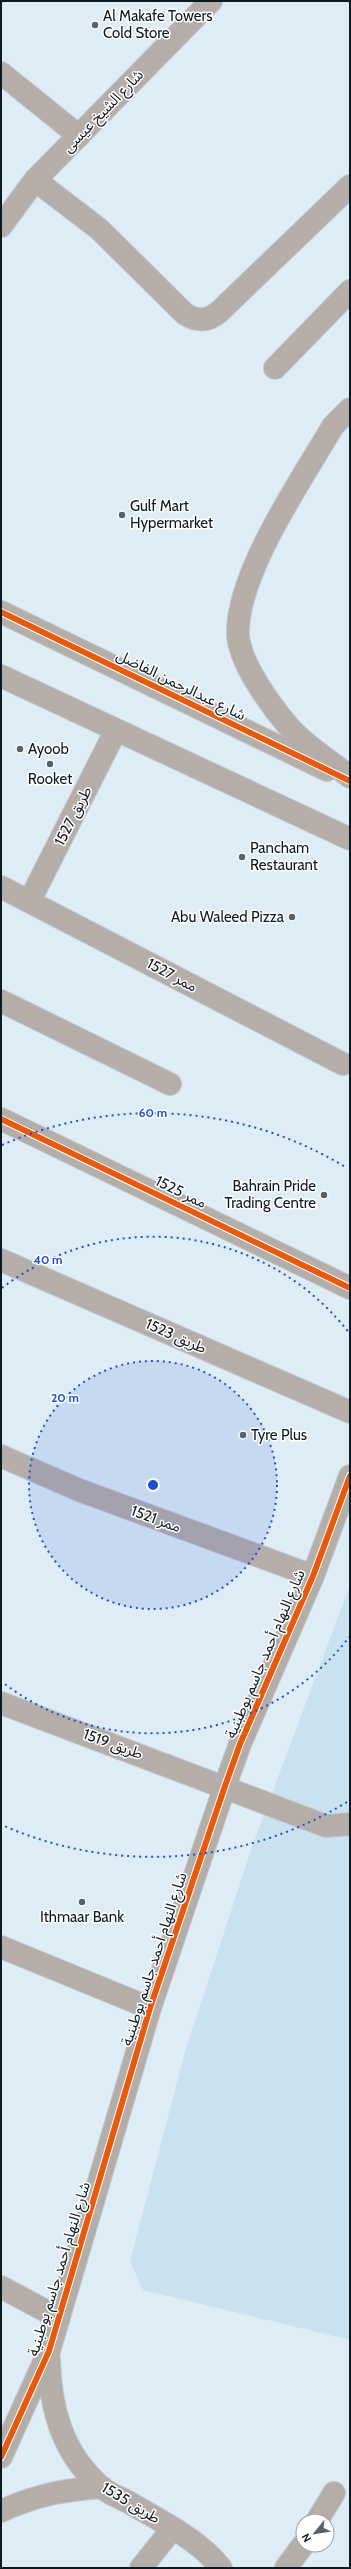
<svg xmlns="http://www.w3.org/2000/svg" width="351" height="2569" font-family="Cabin,'Noto Sans Arabic',sans-serif">
<style>
.built{fill:#cae2ef}
.lines{fill:none;stroke-linecap:round;stroke-linejoin:round}
.minor-casing{stroke:#bec9d1;stroke-width:24}
.minor{stroke:#b5ada8;stroke-width:22}
.cycleway-casing{stroke:#fff;stroke-width:8}
.cycleway{stroke:#e8590c;stroke-width:6}
.ring{fill:none;stroke:#1d4ed8;stroke-width:2;stroke-dasharray:2 4}
.poi-dot{fill:#56636b;stroke:#fff;stroke-width:1.5}
.labels{text-anchor:middle;dominant-baseline:central;stroke-width:3;stroke-linejoin:round;paint-order:stroke}
.poi-label{font-size:15px;fill:#0d1920;stroke:#fff;text-anchor:start}
.street-label{font-size:15px;fill:#0d1920;stroke:#fff}
.centre{fill:#1d4ed8;stroke:#fff;stroke-width:2}
.ring-label{font-size:12px;text-anchor:middle;font-weight:bold;fill:#1d4ed8;stroke:#fff;stroke-width:3;stroke-linejoin:round;paint-order:stroke}
</style>
<rect width="100%" height="100%" fill="#deecf5"/>
<path class="built" d="M350,1585V2340L143,2290L130,2261L186,2048L253,1844Z"/>
<g class="lines">
<g class="minor-casing">
<path id="minor" d="M1,73L79,136
M35,180L99,229L185,314C198,322 209,321 220,311L350,186
M1,226L35,180L211,1
M275,368L350,291
M350,409L333,426C302,479 237,573 238,633C238,661 271,706 289,727C304,745 332,762 350,777
M1,612L327,770
M1,676L350,839
M1,887L343,1064
M30,900L115,732
M1,1001L170,1084
M1,1119L350,1288
M1,1260L350,1412
M1,1456L79,1490L313,1576
M1,1703L326,1826L350,1824
M1,1947L150,2008
M1,2287L59,2318
M49,2359C50,2408 62,2453 101,2487C109,2494 121,2498 130,2503C162,2522 198,2539 221,2568
M1,2457L49,2351L150,2008L225,1786L240,1744L313,1576L350,1476
M1,2511C36,2495 63,2490 102,2487
M317,2521L334,2493
M141,2568L173,2528
M286,2568L303,2545"/>
</g>
<use href="#minor" class="minor"/>
<g class="cycleway-casing">
<path id="cycleway" d="M1,612L350,781
M1,1119L350,1288
M1,2457L49,2351L150,2008L225,1786L240,1744L313,1576L350,1476"/>
</g>
<use href="#cycleway" class="cycleway"/>
</g>
<circle cx="153" cy="1485" r="124" fill="#1d4ed8" fill-opacity=".12"/>
<g class="ring">
<circle cx="153" cy="1485" r="124"/>
<path d="M350 1636A248 248 0 0 1 2 1682M2 1288A248 248 0 0 1 350 1334"/>
<path d="M347 1802A372 372 0 0 1 2 1825M2 1145A372 372 0 0 1 347 1168"/>
</g>
<g class="poi-dot">
<circle cx="95" cy="25" r="4"/>
<circle cx="122" cy="515" r="4"/>
<circle cx="20" cy="749" r="4"/>
<circle cx="50" cy="764" r="4"/>
<circle cx="242" cy="857" r="4"/>
<circle cx="292" cy="917" r="4"/>
<circle cx="324" cy="1195" r="4"/>
<circle cx="243" cy="1435" r="4"/>
<circle cx="82" cy="1902" r="4"/>
</g>
<g class="labels">
<g class="poi-label">
<text x="103" y="16">Al Makafe Towers<tspan x="103" dy="17">Cold Store</tspan></text>
<text x="130" y="506">Gulf Mart<tspan x="130" dy="17">Hypermarket</tspan></text>
<text x="28" y="749">Ayoob</text>
<text x="50" y="779" text-anchor="middle">Rooket</text>
<text x="250" y="848">Pancham<tspan x="250" dy="17">Restaurant</tspan></text>
<text x="284" y="917" text-anchor="end">Abu Waleed Pizza</text>
<text x="316" y="1186" text-anchor="end">Bahrain Pride<tspan x="316" dy="17">Trading Centre</tspan></text>
<text x="251" y="1435">Tyre Plus</text>
<text x="82" y="1917" text-anchor="middle">Ithmaar Bank</text>
</g>
<g class="street-label">
<text transform="translate(103 111) rotate(-46)">شارع الشيخ عيسى</text>
<text transform="translate(181 685) rotate(26)">شارع عبدالرحمن الفاضل</text>
<text transform="translate(73 816) rotate(-63)">طريق 1527</text>
<text transform="translate(172 975) rotate(28)">ممر 1527</text>
<text transform="translate(181 1192) rotate(26)">ممر 1525</text>
<text transform="translate(176 1336) rotate(24)">طريق 1523</text>
<text transform="translate(156 1519) rotate(20)">ممر 1521</text>
<text transform="translate(265 1654) rotate(-67)">شارع النهام أحمد جاسم بوطبنية</text>
<text transform="translate(113 1744) rotate(20)">طريق 1519</text>
<text transform="translate(154 1959) rotate(-72)">شارع النهام أحمد جاسم بوطبنية</text>
<text transform="translate(59 2269) rotate(-73)">شارع النهام أحمد جاسم بوطبنية</text>
<text transform="translate(131 2503) rotate(31)">طريق 1535</text>
</g>
</g>
<circle cx="153" cy="1485" r="6" class="centre"/>
<g class="ring-label">
<text x="153" y="1117">60 m</text>
<text x="48" y="1264">40 m</text>
<text x="65" y="1402">20 m</text>
</g>
<rect width="351" height="2569" fill="none" stroke="#0d1920" stroke-width="4"/>
<g transform="translate(315 2533) rotate(240)"><circle r="19" fill="#ffffff" stroke="#9ea3a6"/>
<path d="M0-3L7 15L0 10L-7 15Z" fill="#56636b"/>
<text y="-6" font-size="11" font-weight="bold" text-anchor="middle" fill="#0d1920">N</text>
</g>
</svg>
